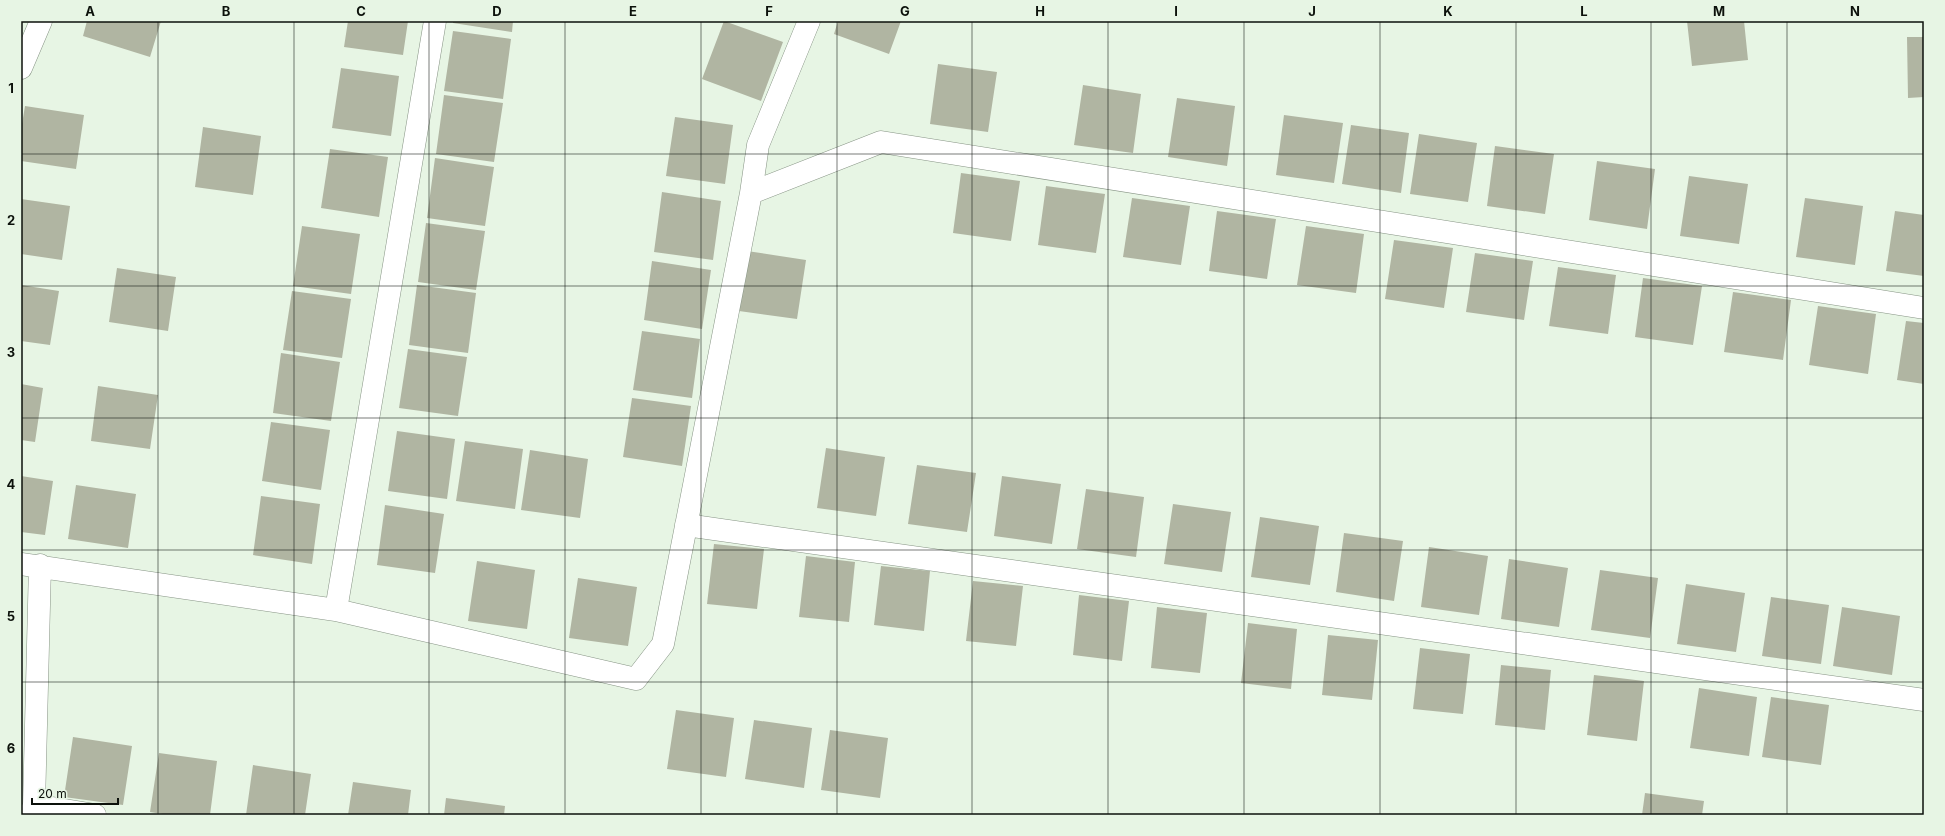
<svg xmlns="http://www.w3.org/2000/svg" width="1945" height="836" font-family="Inter,sans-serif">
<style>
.building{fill:#b0b5a2}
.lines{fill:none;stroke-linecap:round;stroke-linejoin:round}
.minor-casing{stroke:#879485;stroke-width:23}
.minor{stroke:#fff;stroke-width:22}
.grid{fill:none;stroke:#0c110b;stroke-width:1;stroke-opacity:0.55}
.neatline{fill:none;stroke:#0c110b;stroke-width:1.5}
.grid-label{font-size:13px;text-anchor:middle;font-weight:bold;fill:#0c110b}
</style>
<rect width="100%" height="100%" fill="#e7f5e4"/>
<path class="building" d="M87,21H161L150,57L83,36Z
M348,21H408L403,55L344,47Z
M453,21H513L512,32L453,23Z
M724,21L783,42L761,101L702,79Z
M838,21H901L889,54L834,34Z
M1687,21H1744L1748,60L1692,66Z
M453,31L511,39L503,99L444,91Z
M1907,37H1924V97L1908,98Z
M938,64L997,72L988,132L930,124Z
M341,68L399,76L391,136L332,128Z
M1083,85L1141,94L1133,153L1074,145Z
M444,95L503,103L494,162L436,154Z
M1177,98L1235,106L1227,166L1168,157Z
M25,106L84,115L76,169L21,161V130Z
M1284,115L1343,123L1334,183L1276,175Z
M675,117L733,125L725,184L666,176Z
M1351,125L1409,133L1401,193L1342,184Z
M203,127L261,136L253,195L195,187Z
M1419,134L1477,143L1468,202L1410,194Z
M1495,146L1554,154L1545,214L1487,206Z
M330,149L388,157L379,217L321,208Z
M435,158L494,167L485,226L427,218Z
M1597,161L1655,169L1647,229L1589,220Z
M961,173L1020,181L1011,241L953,233Z
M1689,176L1748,184L1739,244L1680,236Z
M1046,186L1105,194L1096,253L1038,245Z
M662,192L721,201L713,260L654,252Z
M1132,198L1190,206L1181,265L1123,257Z
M1805,198L1863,206L1855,265L1796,257Z
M21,199L70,206L62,260L21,254Z
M1217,211L1276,219L1267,279L1209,271Z
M1895,211L1924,215V276L1886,271Z
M426,223L485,231L476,290L418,282Z
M302,226L360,234L351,294L293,286Z
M1306,226L1364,234L1356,293L1297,285Z
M1394,240L1453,248L1444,308L1385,299Z
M747,251L806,260L797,319L739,311Z
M1475,253L1533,261L1524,320L1466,312Z
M652,261L711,270L702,329L644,320Z
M1558,267L1616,275L1608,334L1549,326Z
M117,268L176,277L168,331L109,322Z
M1643,278L1702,286L1693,345L1635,337Z
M21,285L59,291L50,345L21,341Z
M417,285L476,293L468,353L409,345Z
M292,291L351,299L342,358L283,350Z
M1733,292L1791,300L1783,360L1724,352Z
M1818,306L1876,314L1868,374L1809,365Z
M1906,321L1924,323V384L1897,380Z
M642,331L700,339L692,398L633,390Z
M408,349L467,357L458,416L399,408Z
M281,353L340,362L331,421L273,413Z
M21,384L43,388L35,442L21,440Z
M98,386L158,395L150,449L91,441Z
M632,398L691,406L682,466L623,457Z
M271,422L330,430L321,490L262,481Z
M397,431L455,439L447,499L388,491Z
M465,441L523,449L515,509L456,501Z
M826,448L885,457L876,516L817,508Z
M530,450L588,459L580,518L521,510Z
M917,465L976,473L967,532L908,524Z
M21,476L53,481L45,535L21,532Z
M1002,476L1061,484L1052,544L994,536Z
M76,485L136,494L128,548L68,539Z
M1086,489L1144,497L1136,557L1077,549Z
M261,496L320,504L312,564L253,555Z
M1173,504L1231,512L1222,572L1164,564Z
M385,505L444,514L435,573L377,565Z
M1260,517L1319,526L1310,585L1251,577Z
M1344,533L1403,541L1394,601L1336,592Z
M714,544L764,549L757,609L707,604Z
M1429,547L1488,556L1479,615L1421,607Z
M806,556L855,562L849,622L799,617Z
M1509,559L1568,568L1559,627L1501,619Z
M477,561L535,570L527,629L468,621Z
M881,566L930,571L924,631L874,625Z
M1600,570L1658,578L1650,638L1591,630Z
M578,578L637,587L628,646L569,638Z
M973,581L1023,586L1016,646L966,641Z
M1686,584L1745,593L1736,652L1677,644Z
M1079,595L1129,601L1122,661L1073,655Z
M1771,597L1829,605L1821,664L1762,656Z
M1157,607L1207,613L1200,673L1151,668Z
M1842,607L1900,616L1892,675L1833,666Z
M1248,623L1297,629L1291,689L1241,683Z
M1328,635L1378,640L1372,700L1322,695Z
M1420,648L1470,654L1463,714L1413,709Z
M1501,665L1551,670L1545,730L1495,725Z
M1594,675L1644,681L1637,741L1587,735Z
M1699,688L1757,697L1749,756L1690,748Z
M1771,697L1829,705L1821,765L1762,757Z
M676,710L734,718L726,777L667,769Z
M754,720L812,728L804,788L745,779Z
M830,730L888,738L880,798L821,790Z
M73,737L132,746L123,805L64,797Z
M159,753L217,761L210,815H169L150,812Z
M253,765L311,774L305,815H246Z
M353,782L411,790L408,815H348Z
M1645,793L1704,801L1702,815H1642Z
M446,798L505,806L504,815H444Z"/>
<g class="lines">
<g class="minor-casing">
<path id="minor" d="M21,68L41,21
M751,193L758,145L809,21
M686,525L1924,700
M21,564L336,610L636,679L663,644L751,193L881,142L1924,308
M336,610L435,21
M34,805L95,815
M30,815L34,805L40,565"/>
</g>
<use href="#minor" class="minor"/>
</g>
<path class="grid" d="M158,21V815M294,21V815M429,21V815M565,21V815M701,21V815M837,21V815M972,21V815M1108,21V815M1244,21V815M1380,21V815M1516,21V815M1651,21V815M1787,21V815M21,154H1924M21,286H1924M21,418H1924M21,550H1924M21,682H1924"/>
<rect width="1945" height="836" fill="none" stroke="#e7f5e4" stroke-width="44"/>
<path d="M32 798v6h86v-6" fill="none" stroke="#0c110b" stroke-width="2"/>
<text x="38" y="798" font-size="12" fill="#0c110b" stroke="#e7f5e4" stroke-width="3" paint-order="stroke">20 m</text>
<rect x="22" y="22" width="1901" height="792" class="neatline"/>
<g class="grid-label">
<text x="90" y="16">A</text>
<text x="226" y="16">B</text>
<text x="361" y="16">C</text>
<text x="497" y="16">D</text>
<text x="633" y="16">E</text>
<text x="769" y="16">F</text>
<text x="905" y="16">G</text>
<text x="1040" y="16">H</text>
<text x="1176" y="16">I</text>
<text x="1312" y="16">J</text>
<text x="1448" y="16">K</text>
<text x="1584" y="16">L</text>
<text x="1719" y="16">M</text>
<text x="1855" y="16">N</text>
<text x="11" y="93">1</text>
<text x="11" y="225">2</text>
<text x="11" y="357">3</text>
<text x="11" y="489">4</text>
<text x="11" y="621">5</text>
<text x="11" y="753">6</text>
</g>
</svg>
